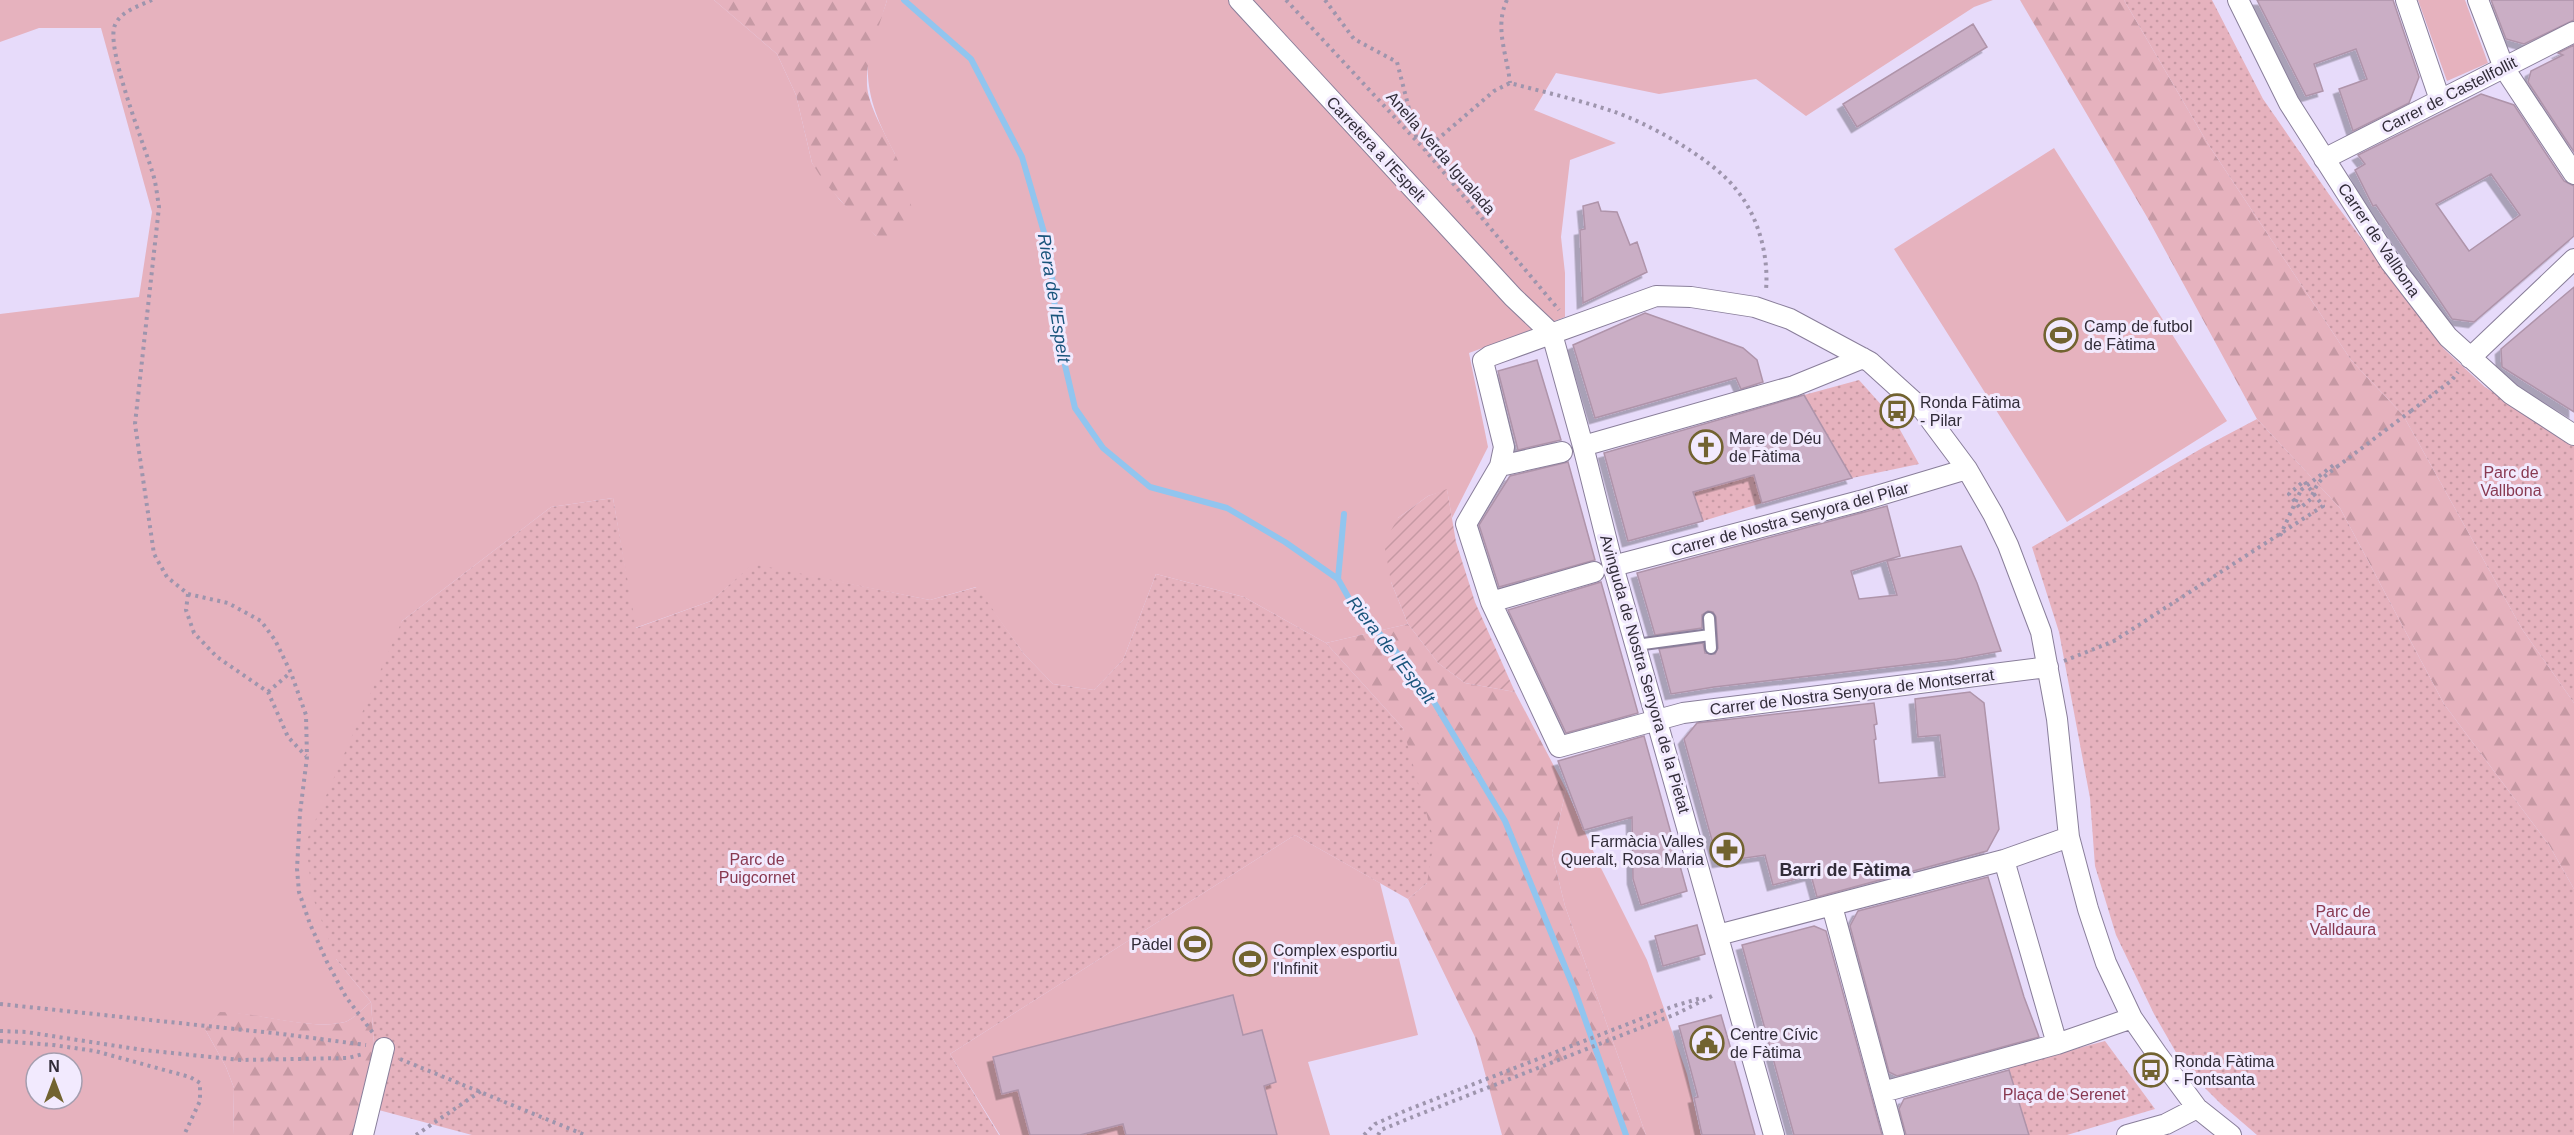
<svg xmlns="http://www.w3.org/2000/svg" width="2574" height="1135" font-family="Helvetica,sans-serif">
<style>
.grass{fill:#e6b2be;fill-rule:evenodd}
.forest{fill:url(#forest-firs)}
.park{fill:url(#park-dots)}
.garden{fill:url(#garden-furrows)}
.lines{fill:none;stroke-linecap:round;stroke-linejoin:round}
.stream{stroke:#91c5ef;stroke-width:6}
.building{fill:#caaec5;stroke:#af94aa;stroke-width:1.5;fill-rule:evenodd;filter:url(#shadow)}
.service-casing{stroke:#897e9a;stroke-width:14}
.minor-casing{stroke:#897e9a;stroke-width:22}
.path{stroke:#9e95ad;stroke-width:4;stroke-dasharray:3 4.5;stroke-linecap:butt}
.service{stroke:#fff;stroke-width:10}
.minor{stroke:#fff;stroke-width:20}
.path-bridge{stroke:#9e95ad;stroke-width:4;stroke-dasharray:3 4.5;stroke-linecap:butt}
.labels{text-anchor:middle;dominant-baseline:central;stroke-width:6;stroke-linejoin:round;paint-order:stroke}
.street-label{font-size:16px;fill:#312c38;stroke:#f2eafe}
.poi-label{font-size:16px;fill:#312c38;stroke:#f2eafe;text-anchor:start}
.park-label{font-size:16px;fill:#883951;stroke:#f2eafe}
.water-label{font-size:18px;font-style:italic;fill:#19547c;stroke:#f2eafe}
.neighbourhood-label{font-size:18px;font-weight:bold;fill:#312c38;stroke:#f2eafe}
</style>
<defs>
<pattern id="forest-firs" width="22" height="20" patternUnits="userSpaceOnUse" patternTransform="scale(1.5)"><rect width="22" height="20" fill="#e6b2be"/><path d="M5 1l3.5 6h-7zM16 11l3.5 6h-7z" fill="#c699a4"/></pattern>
<pattern id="park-dots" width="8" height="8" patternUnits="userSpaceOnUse" patternTransform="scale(1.5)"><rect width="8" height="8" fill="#e6b2be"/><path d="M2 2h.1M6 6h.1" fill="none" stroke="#c699a4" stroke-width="1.8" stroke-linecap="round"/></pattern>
<pattern id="garden-furrows" width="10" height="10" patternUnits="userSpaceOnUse" patternTransform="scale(1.5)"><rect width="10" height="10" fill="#e6b2be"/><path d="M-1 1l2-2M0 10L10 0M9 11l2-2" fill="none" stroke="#c699a4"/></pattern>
<filter id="shadow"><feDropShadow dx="-5.5" dy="5.5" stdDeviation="0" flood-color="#0004"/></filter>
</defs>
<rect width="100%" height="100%" fill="#e7dbfa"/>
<path class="grass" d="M0,0H714L777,54L796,95L812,163L839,199L876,236L895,154C876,119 861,84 871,44C875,29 883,15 887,0H1993L1974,7L1806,116L1756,79L1659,94L1556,73L1534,110L1616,143L1570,160L1561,237L1565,273V317L1469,353L1488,447L1452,518L1447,490L1428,496L1398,518L1391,582L1408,624L1326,643L1244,597L1156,574L1123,660L1094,690L1053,684L1024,654L976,587L930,600L753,565L711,601L635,628L613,498L551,507L402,621L336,959L371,1002C364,1007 354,1019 345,1022C311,1031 258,1012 220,1013L205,1029L226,1067L234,1088L233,1135H0V314L139,297L152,212L101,28H39L0,42ZM36,1063H72V1099H36Z
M2418,0H2465L2488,63L2447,81Z
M2054,148L2227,421L2067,522L1894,249Z
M1566,789L1598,862L1647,960L1687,1074L1701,1135H1646L1565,906L1552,853Z
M1295,835L1380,883L1418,1035L1308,1062L1330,1135H1000L950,1054Z"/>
<path class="forest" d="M714,0H887C879,29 866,54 867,85C868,106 886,135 895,154C906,177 912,200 913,225L896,243L876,236L859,221L824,182L812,163L796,95L777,54Z
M2020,0H2124L2208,144L2351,360L2403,415L2522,629L2574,703V889L2549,845L2444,704L2340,508L2257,419L2147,217Z
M1408,624L1438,663L1465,683L1515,692L1566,789L1552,853L1565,906L1646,1135H1502L1475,1037L1408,899L1427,883L1403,728L1326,643Z
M371,1002L374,1045L352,1135H233L234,1088L226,1067L205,1029L220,1012C258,1012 312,1031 345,1022C354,1019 364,1007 371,1002Z"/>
<path class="park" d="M2124,0H2212L2263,99L2335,203L2444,349L2485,387L2574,446V703L2522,629L2403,415L2351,360L2208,144Z
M1859,380L1894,419L1919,464L1852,478L1804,395Z
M2257,419L2340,508L2444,704L2549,845L2574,889V1135H2257L2221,1104L2185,1068L2154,1014L2116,935L2095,866L2090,798L2059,632L2032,547L2204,447Z
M1754,474L1762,503L1703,521L1693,492Z
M613,498L636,628L711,601L753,564L930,600L977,587L1024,654L1053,684L1094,690L1123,660L1156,574L1244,597L1326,643L1403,728L1434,841L1427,883L1408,899L1295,835L950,1054L999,1135H472L360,1105L374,1045L371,1002L336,959L312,895L306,842L402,621L551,507Z
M2105,1041L2155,1109L2067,1135H2029L2008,1067Z"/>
<path class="garden" d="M1447,489L1456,542L1475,602L1515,692L1465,683L1438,663L1408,624L1391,582L1384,543L1398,518L1428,496Z"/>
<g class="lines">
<path class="stream" d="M904,0L971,59L1022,157L1050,253L1057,331L1075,408L1103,448L1150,487L1227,508L1285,542L1338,579L1355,609L1391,645L1431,697L1505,821L1575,991L1626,1135
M1338,579L1344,514"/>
</g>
<path class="building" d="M2257,0H2393L2419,77L2409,103L2353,131L2339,89L2367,79L2356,49L2314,64L2323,91L2306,96Z
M2491,0H2574V20L2524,44L2506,39Z
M1973,24L1987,47L1857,127L1843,104Z
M2574,45V152L2528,82L2531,71L2563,55L2558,53Z
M2481,94L2514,105L2564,181L2574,186V236L2474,322L2452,319L2376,205L2373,206L2355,170L2365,164L2358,155ZM2491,174L2520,215L2469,251L2436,204Z
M1598,202L1601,211L1617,212L1630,245L1637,242L1647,272L1583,303L1580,230L1585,229L1583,206Z
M2574,287V412L2502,367L2501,349Z
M1645,313L1743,348L1757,360L1763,382L1741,389L1736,378L1595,418L1573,345Z
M1537,360L1561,440L1518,450L1498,371Z
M1804,395L1852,478L1762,503L1754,475L1693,492L1703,521L1628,541L1604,453Z
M1568,462L1595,560L1499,587L1479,525L1510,476Z
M1887,506L1900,556L1851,571L1859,599L1897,595L1887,561L1961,546L1977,583L2001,651L1957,659L1714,687L1671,694L1659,649L1703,643L1705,653L1715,654L1718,648L1716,617L1713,612L1708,611L1702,615V628L1655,635L1637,573Z
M1601,582L1638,713L1566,733L1508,610Z
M1970,692L1984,703L1999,829L1987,851L1817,897L1811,875L1773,885L1765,855L1718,862L1684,739L1697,723L1874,703L1877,724L1874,725L1876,739L1874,740L1879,783L1945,777L1940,735L1918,737L1915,699Z
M1644,736L1687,891L1641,905L1633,879L1632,817L1584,830L1558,761Z
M1988,877L2024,997L2039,1037L1897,1076L1889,1072L1850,926L1858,911Z
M1697,925L1705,954L1663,966L1655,936Z
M1814,926L1826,931L1882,1135H1794L1742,945Z
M1233,995L1243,1035L1262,1030L1276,1082L1264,1086L1277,1135H1126L1123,1124L1080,1135H1030L1018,1090L1002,1094L993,1057Z
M1721,1015L1739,1077L1755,1135H1702L1694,1098L1698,1097L1679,1026Z
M2009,1070L2029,1135H1906L1899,1109L1904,1099Z"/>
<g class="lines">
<g class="service-casing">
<path id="service" d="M1709,618L1711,648
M1636,645L1710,635"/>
</g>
<g class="minor-casing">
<path id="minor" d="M1239,0L1513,297L1552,334L1583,446L1613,566L1774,1135
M2238,0L2289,103L2391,263L2448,337L2511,394L2574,435
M2406,0L2440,100
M2478,0L2504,68L2574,174
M2324,159L2574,32
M2470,358L2574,259
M1583,446L1794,386L1863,358
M1500,466L1562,452
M1613,566L1860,501L1967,469
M1491,602L1594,572
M2048,667L1683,713L1559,747L1491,602L1466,524L1500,466L1504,447L1483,361L1490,356L1656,296L1691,297L1755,307L1790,319L1870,362L1923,410L1967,469L1993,514L2008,545L2041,632L2057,719L2069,837L2088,909L2106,963L2132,1018L2157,1054L2197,1108L2231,1135
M2004,860L2057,1044
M1832,906L1894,1135
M1718,935L2004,860L2069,837
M1883,1092L2057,1044L2132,1018
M363,1135L384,1048
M2127,1135L2166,1124L2197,1108"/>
</g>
<path class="path" d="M152,0C139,6 121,11 115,25C105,47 144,144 152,171C156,182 157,195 159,207L135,424L154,554L167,577L188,594L228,603L261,621L275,640L291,673L306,715L307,757L300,813L297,869L299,892L310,924L327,962L346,997L373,1033
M1286,0L1425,150L1559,310
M1325,0L1354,39L1397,62L1417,140
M1507,0C1494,27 1507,54 1510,83
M1425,150L1494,91L1510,83C1544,92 1579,100 1612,111C1648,123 1711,158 1735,188C1758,215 1769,255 1766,290
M2411,411L2451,381L2458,372
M2280,536L2301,490
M188,594L186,610L194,633L217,657L268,692L288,737L306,756
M2064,661L2114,641L2323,506L2304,481L2289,494L2300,508L2311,499C2316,482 2324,476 2338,466
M268,692L290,673
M0,1004L282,1034L366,1045
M0,1031L26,1032L143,1050L241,1060L348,1058L363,1054
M0,1041L53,1045L95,1051L190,1077L200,1083V1101L184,1135
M400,1059L585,1135
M416,1135L481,1091
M1364,1135L1375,1124L1407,1110L1674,1006L1701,998
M1378,1135L1381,1130L1410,1118L1676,1014L1714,995"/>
<use href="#service" class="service"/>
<use href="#minor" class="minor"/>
<path class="path-bridge" d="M2301,490L2335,464L2338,466L2411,411"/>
</g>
<defs>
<g id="stadium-ring" transform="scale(1.725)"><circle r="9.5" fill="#f2eafe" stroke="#726330" stroke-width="1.5"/><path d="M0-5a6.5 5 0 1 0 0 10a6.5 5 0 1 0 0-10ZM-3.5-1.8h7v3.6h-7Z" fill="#726330"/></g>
<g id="bus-ring" transform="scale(1.725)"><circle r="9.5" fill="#f2eafe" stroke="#726330" stroke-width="1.5"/><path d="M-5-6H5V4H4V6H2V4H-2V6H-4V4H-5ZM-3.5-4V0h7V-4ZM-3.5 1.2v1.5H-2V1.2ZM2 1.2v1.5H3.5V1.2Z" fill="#726330"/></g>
<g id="church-ring" transform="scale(1.725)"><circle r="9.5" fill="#f2eafe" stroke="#726330" stroke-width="1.5"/><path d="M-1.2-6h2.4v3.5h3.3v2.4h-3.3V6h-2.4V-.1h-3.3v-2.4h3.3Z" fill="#726330"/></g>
<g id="pharmacy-ring" transform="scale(1.725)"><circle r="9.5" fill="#f2eafe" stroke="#726330" stroke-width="1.5"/><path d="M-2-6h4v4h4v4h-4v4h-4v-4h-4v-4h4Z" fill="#726330"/></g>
<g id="civic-ring" transform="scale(1.725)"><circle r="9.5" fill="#f2eafe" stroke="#726330" stroke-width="1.5"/><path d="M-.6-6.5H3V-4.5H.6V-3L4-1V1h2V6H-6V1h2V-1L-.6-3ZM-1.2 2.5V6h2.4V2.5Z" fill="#726330"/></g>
</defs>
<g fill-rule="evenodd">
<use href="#stadium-ring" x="2061" y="335"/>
<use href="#bus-ring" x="1897" y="411"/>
<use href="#church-ring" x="1706" y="447"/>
<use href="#pharmacy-ring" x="1727" y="850"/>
<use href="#stadium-ring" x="1195" y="944"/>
<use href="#stadium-ring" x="1250" y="959"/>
<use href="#civic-ring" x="1707" y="1043"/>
<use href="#bus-ring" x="2151" y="1070"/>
</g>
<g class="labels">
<g class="street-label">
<text transform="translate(2449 95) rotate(-27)">Carrer de Castellfollit</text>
<text transform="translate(1376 149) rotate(47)">Carretera a l'Espelt</text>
<text transform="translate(1441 153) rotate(49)">Anella Verda Igualada</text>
<text transform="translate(2379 240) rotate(56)">Carrer de Vallbona</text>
<text transform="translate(1790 519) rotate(-15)">Carrer de Nostra Senyora del Pilar</text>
<text transform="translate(1645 674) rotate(74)">Avinguda de Nostra Senyora de la Pietat</text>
<text transform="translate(1852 692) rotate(-7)">Carrer de Nostra Senyora de Montserrat</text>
</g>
<g class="poi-label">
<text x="2084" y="326">Camp de futbol<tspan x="2084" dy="18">de Fàtima</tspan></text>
<text x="1920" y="402">Ronda Fàtima<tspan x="1920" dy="18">- Pilar</tspan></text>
<text x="1729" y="438">Mare de Déu<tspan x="1729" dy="18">de Fàtima</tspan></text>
<text x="1704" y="841" text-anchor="end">Farmàcia Valles<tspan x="1704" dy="18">Queralt, Rosa Maria</tspan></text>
<text x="1172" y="944" text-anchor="end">Pàdel</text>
<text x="1273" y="950">Complex esportiu<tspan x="1273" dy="18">l'Infinit</tspan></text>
<text x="1730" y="1034">Centre Cívic<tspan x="1730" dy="18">de Fàtima</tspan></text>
<text x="2174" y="1061">Ronda Fàtima<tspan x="2174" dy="18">- Fontsanta</tspan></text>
</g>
<g class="park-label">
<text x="2511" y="472">Parc de<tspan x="2511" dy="18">Vallbona</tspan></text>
<text x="757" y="859">Parc de<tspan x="757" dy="18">Puigcornet</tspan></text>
<text x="2343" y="911">Parc de<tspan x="2343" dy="18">Valldaura</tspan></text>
<text x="2064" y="1094">Plaça de Serenet</text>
</g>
<g class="water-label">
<text transform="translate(1054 298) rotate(81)">Riera de l'Espelt</text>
<text transform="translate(1391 650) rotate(52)">Riera de l'Espelt</text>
</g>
<g class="neighbourhood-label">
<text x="1845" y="870">Barri de Fàtima</text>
</g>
</g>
<g transform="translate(54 1081)"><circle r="28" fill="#f2eafe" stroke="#a59eaf" stroke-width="1.5"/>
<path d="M0-4.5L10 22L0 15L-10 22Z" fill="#726330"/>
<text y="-9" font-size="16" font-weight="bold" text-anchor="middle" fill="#312c38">N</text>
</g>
</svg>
